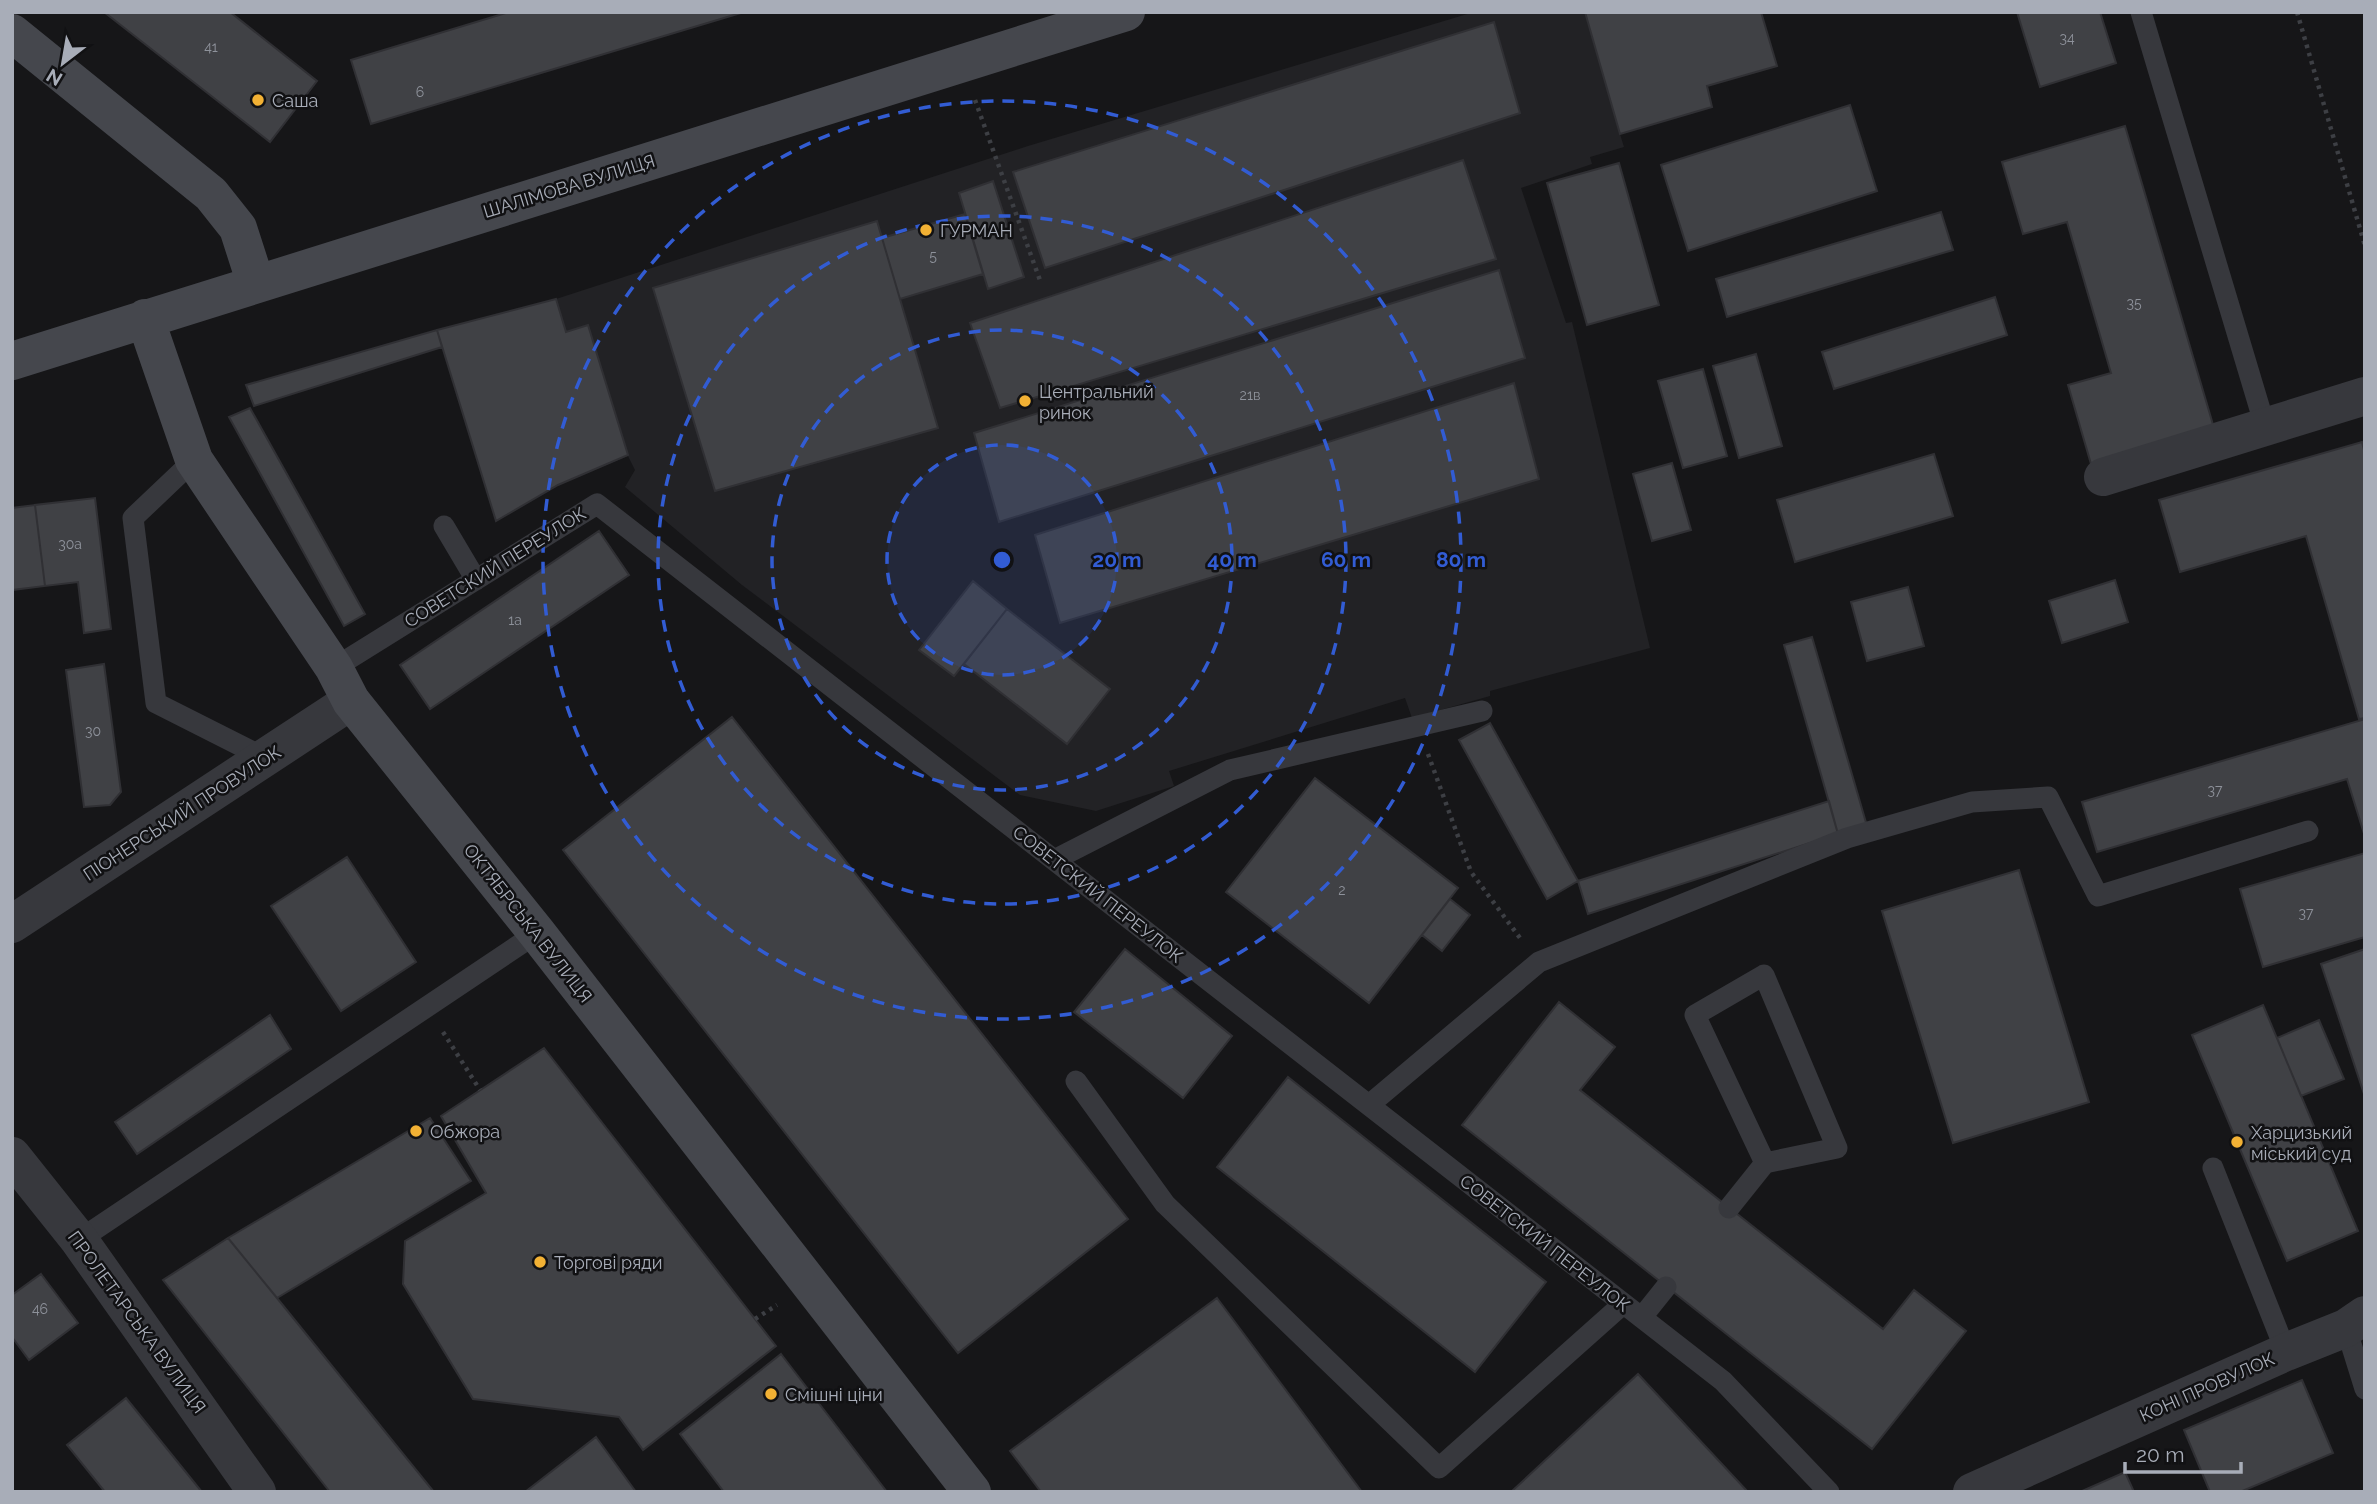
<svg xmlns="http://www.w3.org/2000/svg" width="2377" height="1504" font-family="Raleway,sans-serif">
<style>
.built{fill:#222225}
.building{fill:#404145;stroke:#303034;stroke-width:2}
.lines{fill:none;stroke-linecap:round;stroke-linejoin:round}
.path{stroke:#3d3f44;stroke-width:4.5;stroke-dasharray:3.5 5;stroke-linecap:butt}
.lane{stroke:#37383d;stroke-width:21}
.street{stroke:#37383d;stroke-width:38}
.secondary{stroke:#45474d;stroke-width:38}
.ring{fill:none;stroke:#325cd3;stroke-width:3.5;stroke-dasharray:12 9}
.poi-dot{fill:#f2b134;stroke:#111113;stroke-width:2.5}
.labels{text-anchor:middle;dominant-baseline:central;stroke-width:5;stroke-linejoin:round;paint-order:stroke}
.number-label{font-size:14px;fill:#8e929b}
.poi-label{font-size:18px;fill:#a8adb8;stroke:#111113;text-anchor:start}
.street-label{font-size:18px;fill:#a8adb8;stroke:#111113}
.centre{fill:#325cd3;stroke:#111113;stroke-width:3.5}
.ring-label{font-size:21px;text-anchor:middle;font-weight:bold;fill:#325cd3;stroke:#111113;stroke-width:5;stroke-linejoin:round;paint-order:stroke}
</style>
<rect width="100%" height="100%" fill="#161618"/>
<path class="built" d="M1474,12H1585L1620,134L1624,147L1590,157L1592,164L1521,188L1566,323L1572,322L1650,648L1490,691V696L1412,718L1405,698L1169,771L1174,786L1096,811L1020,795L742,585L625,487L635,470L628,456L558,485L496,521L437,330L556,299L1028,146Z"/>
<path class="building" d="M104,12H230L317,81L270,142Z
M509,12H744L371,124L351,60Z
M1585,12H1761L1777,66L1707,86L1712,107L1620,134Z
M2017,12H2100L2116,63L2040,87Z
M1494,22L1520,113L1045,268L1013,172Z
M1850,105L1877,191L1688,251L1661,165Z
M2125,126L2214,428L2091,464L2068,385L2111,373L2067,222L2023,234L2002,162Z
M1463,160L1496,259L1000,408L970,323Z
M1619,163L1659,305L1587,325L1547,183Z
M993,181L1024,277L988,289L959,193Z
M1941,212L1953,250L1727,317L1716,279Z
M965,214L983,274L900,299L882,238Z
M877,221L938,428L715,491L653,288Z
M1499,270L1525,358L999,522L974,433Z
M1995,297L2007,335L1834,389L1822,352Z
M556,299L566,332L588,325L628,455L558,485L496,521L437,330Z
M437,330L442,347L254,406L246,385Z
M1756,354L1782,446L1739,458L1713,366Z
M1703,369L1727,456L1683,468L1658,381Z
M1514,383L1539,479L1060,623L1035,535Z
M250,408L365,614L344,626L229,417Z
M2362,442L2365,454V718L2359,719L2306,536L2180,572L2159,500Z
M1934,454L1953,516L1795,562L1777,500Z
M1672,463L1691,530L1652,541L1633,474Z
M95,498L111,629L84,633L78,582L45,586L35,505Z
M35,505L45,586L12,590V508Z
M599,531L629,575L430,709L400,665Z
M2115,580L2128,622L2062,643L2049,601Z
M973,581L1007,609L954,676L919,650Z
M1908,587L1924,646L1867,661L1851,602Z
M1007,609L1110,689L1067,744L964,664Z
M1812,637L1867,826L1838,834L1784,645Z
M104,664L121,792L110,805L84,807L66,670Z
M732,717L1128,1219L958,1353L563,850Z
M2365,719V837L2347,779L2097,852L2082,802Z
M1490,723L1578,881L1547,899L1459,740Z
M1315,778L1458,888L1369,1003L1226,892Z
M1829,801L1838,834L1588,914L1578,881Z
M2365,853V937L2263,967L2240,889Z
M347,857L416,962L341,1011L271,906Z
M2019,870L2089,1102L1953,1143L1882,911Z
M1450,899L1470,915L1442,951L1422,935Z
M1125,949L1232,1036L1183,1098L1074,1012Z
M2365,949V1097L2321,964Z
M1559,1002L1615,1047L1580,1090L1883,1329L1914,1290L1966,1331L1872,1449L1462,1125Z
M2263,1005L2358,1231L2287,1261L2192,1035Z
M270,1015L291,1049L137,1154L115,1122Z
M2319,1020L2344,1079L2301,1096L2277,1038Z
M544,1048L776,1346L643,1450L619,1417L473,1399L403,1284L405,1241L486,1193L441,1116Z
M1288,1077L1546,1282L1475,1372L1217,1167Z
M430,1118L471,1181L277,1298L228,1238Z
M228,1238L277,1298L434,1492H330L163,1280Z
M41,1274L78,1323L29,1360L12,1337V1295Z
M1217,1298L1362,1492H1041L1010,1451Z
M781,1354L887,1492H724L680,1434Z
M1638,1374L1748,1492H1511Z
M2302,1380L2333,1453L2240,1492H2210L2184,1430Z
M126,1398L202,1492H105L67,1445Z
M596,1437L636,1492H525Z
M2125,1472L2134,1492H2080Z"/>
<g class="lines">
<path class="path" d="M2297,12L2365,246
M975,100L1041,283
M1428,754L1471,872L1520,938
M443,1032L480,1090
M755,1319L777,1305"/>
<path class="lane" d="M2141,12L2265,426
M194,460L133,518L156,703L265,758
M444,526L476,580
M334,668L597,504L1723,1381L1829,1492
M1054,860L1230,770L1482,711
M1076,1081L1165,1204L1439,1468L1623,1304
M1369,1105L1539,962L1847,838L1972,802L2048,797L2098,896L2308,831
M2213,1168L2286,1352
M1729,1208L1765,1163L1837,1148L1764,975L1695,1015L1765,1163
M79,1240L537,933
M1642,1317L1666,1287
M2346,1328L2365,1389"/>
<path class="street" d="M2103,477L2365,396
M12,924L351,701
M12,1156L79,1240L257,1492
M1972,1492L2286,1352L2346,1328L2365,1315"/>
<path class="secondary" d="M12,33L211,194L238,228L256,284
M145,318L194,460L334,668L351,701L537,933L972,1492
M12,361L1126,12"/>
</g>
<circle cx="1002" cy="560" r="115" fill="#325cd3" fill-opacity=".12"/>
<g class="ring">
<circle cx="1002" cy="560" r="115"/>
<circle cx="1002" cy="560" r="230"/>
<circle cx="1002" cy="560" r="344"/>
<circle cx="1002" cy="560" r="459"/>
</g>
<g class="poi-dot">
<circle cx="258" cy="100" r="7"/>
<circle cx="926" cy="230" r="7"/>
<circle cx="1025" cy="401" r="7"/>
<circle cx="416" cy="1131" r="7"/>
<circle cx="2237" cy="1142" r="7"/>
<circle cx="540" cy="1262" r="7"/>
<circle cx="771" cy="1394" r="7"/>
</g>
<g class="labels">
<g class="number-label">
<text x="2067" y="38">34</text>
<text x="211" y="47">41</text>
<text x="420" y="92">6</text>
<text x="933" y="256">5</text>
<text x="2134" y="303">35</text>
<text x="1250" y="395">21в</text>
<text x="70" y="544">30а</text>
<text x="515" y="620">1а</text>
<text x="93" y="731">30</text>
<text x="2215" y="790">37</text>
<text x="1342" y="890">2</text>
<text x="2306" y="913">37</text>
<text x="40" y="1309">46</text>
</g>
<g class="poi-label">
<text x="272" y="100">Саша</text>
<text x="940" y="230">ГУРМАН</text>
<text x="1039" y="391">Центральний<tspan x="1039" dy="21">ринок</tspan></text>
<text x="430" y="1131">Обжора</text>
<text x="2251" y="1132">Харцизький<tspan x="2251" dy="21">міський суд</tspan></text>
<text x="554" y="1262">Торгові ряди</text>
<text x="785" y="1394">Смішні ціни</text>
</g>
<g class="street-label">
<text transform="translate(569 186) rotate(-17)">ШАЛІМОВА ВУЛИЦЯ</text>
<text transform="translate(495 567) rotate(-32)">СОВЕТСКИЙ ПЕРЕУЛОК</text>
<text transform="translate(182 813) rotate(-33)">ПІОНЕРСЬКИЙ ПРОВУЛОК</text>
<text transform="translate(1098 894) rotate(38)">СОВЕТСКИЙ ПЕРЕУЛОК</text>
<text transform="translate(528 923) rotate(52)">ОКТЯБРСЬКА ВУЛИЦЯ</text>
<text transform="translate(1545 1243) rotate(38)">СОВЕТСКИЙ ПЕРЕУЛОК</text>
<text transform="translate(137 1322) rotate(54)">ПРОЛЕТАРСЬКА ВУЛИЦЯ</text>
<text transform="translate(2207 1387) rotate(-24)">КОНІ ПРОВУЛОК</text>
</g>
</g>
<circle cx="1002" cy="560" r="10" class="centre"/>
<g class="ring-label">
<text x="1117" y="567">20 m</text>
<text x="1232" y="567">40 m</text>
<text x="1346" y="567">60 m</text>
<text x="1461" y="567">80 m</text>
</g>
<rect width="2377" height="1504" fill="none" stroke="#a8adb8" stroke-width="28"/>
<g transform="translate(63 63) rotate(211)" stroke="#111113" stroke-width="5" paint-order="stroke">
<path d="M0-5L12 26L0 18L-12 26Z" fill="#a8adb8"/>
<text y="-10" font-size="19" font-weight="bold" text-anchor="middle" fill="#a8adb8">N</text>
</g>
<path d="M2125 1462v10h116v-10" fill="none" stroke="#a8adb8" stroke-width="3.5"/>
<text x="2136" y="1462" font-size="21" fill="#a8adb8" stroke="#111113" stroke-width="5" paint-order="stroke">20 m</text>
</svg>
